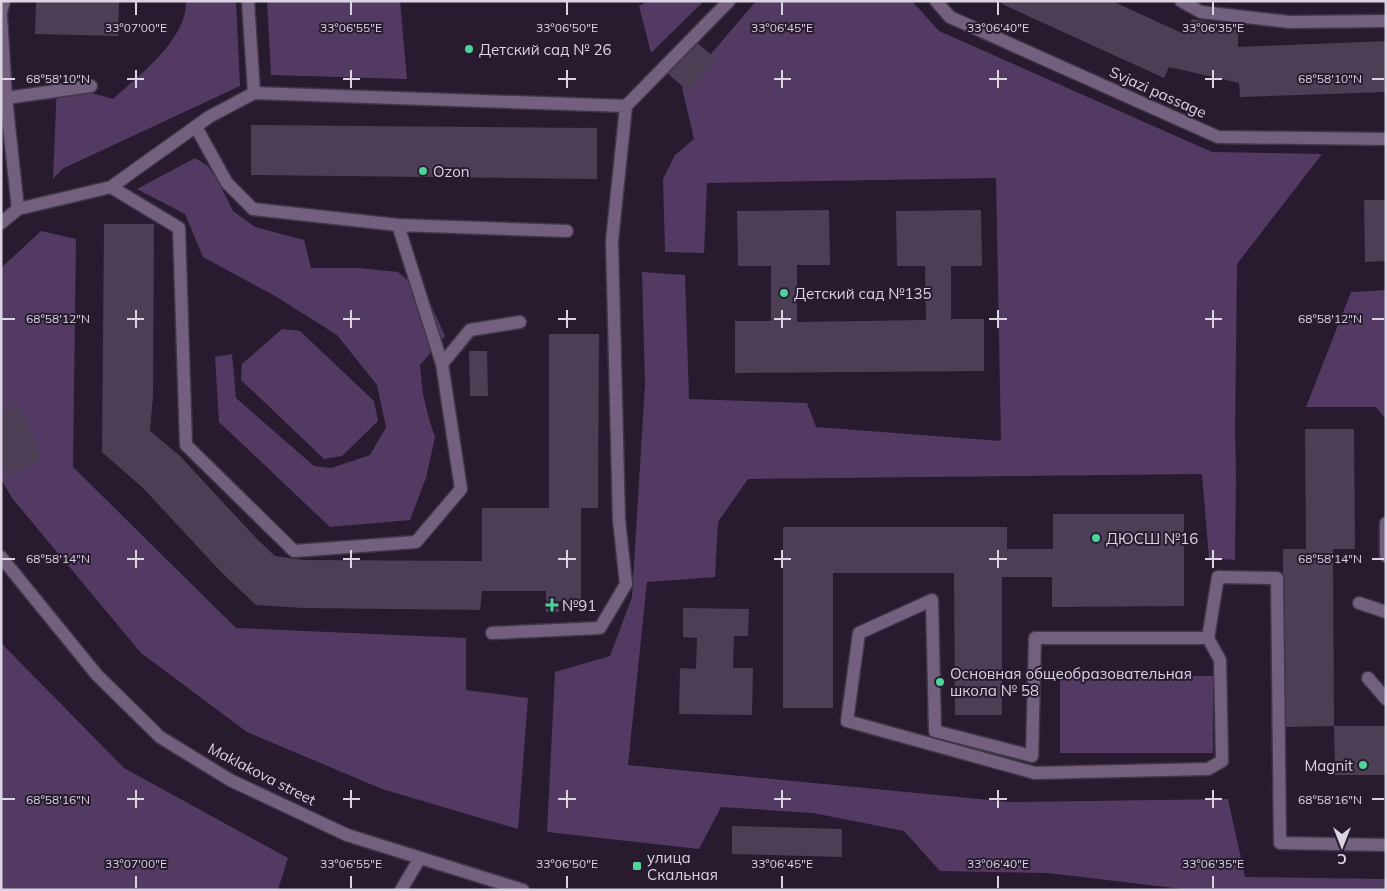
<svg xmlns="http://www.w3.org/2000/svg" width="1387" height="891" font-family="Mulish,sans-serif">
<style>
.green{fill:#523a62}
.building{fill:#4c3e55}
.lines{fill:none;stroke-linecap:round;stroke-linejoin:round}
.minor-casing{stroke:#413549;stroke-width:15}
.minor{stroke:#72607e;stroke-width:12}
.ticks{fill:none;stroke:#dcd4e2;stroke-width:2}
.poi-dot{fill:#4ed399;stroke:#281b30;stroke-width:2}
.labels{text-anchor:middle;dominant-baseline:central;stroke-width:4;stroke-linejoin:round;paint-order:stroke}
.poi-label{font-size:15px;fill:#dcd4e2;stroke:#281b30;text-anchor:start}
.street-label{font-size:15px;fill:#dcd4e2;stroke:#281b30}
.ticks-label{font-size:12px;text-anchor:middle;fill:#dcd4e2;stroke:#281b30;stroke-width:4;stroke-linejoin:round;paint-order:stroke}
</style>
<rect width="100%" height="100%" fill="#281b30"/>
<path class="green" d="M186,1H236L240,86L62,169L53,179L57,83L113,99C139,75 187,40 186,1Z
M267,1H400L407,79L271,75Z
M648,1H704L651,53L639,6Z
M756,1H912L939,31L1212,152L1322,154L1237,264L1235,434L1236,473L1235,560L1209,558L1202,474L748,479L718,522L715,577L647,582L628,765L1010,802L1228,799L1245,877L1386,879V890H1191L1048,873L940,871L904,831L813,813L721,807L699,849L547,832L555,672L610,656L632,597L645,384L642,272L685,275L689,399L807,403L816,427L1001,441L996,178L707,183L704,253L665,252L663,179L675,155L694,139L682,88Z
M195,158L208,166L218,181L233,211L255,227L304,240L311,268H359L398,272L427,296L445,336L420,365L423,394L429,419L435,437L426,478L410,520L330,527L219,422L215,357L232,354L236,398L314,466L331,468L370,455L386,427L377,385L337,335L275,296L203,257L185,214L137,189Z
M41,231L76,239L73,467L236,628L466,638V690L528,698L518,829L382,789L247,732L141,653L12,498L1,479V268Z
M1386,290V419L1376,407H1306L1351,292Z
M282,329L300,331L374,401L378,421L342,456L324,459L241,380L242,364Z
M1,641L5,647L124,768L288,858L278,890H1Z
M1060,676H1213V753H1060Z"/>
<path class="building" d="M36,1H119L118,36L35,34Z
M1003,1H1112L1184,34L1192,19L1238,28V47L1386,41V92L1240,97L1239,83L1169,67L1164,78L1002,4Z
M694,40L716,59L688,91L666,72Z
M251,125L597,128V179L251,175Z
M1364,200H1386V261L1365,262Z
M829,210L830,265H797V322L926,320L925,266H897L896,211L981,210L982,266H951V319H984V371L735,373V321H771V266H738L737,211Z
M104,224H154L153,396L150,431L180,456L257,539L275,556L304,560L482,561V508H549V334H599L598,508H581V601H559V612H546V591H482L480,610L303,608L256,605L221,572L144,489L102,452Z
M469,351H487L488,396H470Z
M17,404L42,459L6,476L1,465V411Z
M1305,429H1354L1355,549H1333L1334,726H1386V775H1335L1334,726L1284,727L1283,549H1306Z
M1053,514H1184V606L1052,607V577H1002V715H955L954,573H833V708H783V527H1007V549H1053Z
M683,608L749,609L748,636H734L733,668H753L752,715L679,714L680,668L696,669L697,638L683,637Z
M732,826L842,829V857L732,854Z"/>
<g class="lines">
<g class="minor-casing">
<path id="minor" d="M936,1L950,17L1218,137L1386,139
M1181,1L1201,12L1290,22L1386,21
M1,12L4,1
M1,15L6,98
M254,93L626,106L612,241L619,520L626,584L600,628L492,633
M626,106L729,1
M196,127L227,183L253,209L398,225L567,231
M111,187L179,228L186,445L294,551L416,542L461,489L442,364L470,330L520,322
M18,209L6,98L91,86
M1,223L18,209L111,187L209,117L254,93L248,1
M398,225L442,364
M1386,523V556
M1,557L97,675L160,737L230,780L347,835L523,890
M1359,603L1386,612
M1208,638L1220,660L1222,761L1208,769L1035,773L847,721L859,633L932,600L935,731L1032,756L1035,638H1208L1218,577L1277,578L1280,843L1386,845
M1368,678L1386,699
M401,890L420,858"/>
</g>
<use href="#minor" class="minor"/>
</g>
<path class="ticks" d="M136,2V15M351,2V15M567,2V15M782,2V15M998,2V15M1213,2V15M136,70V88M351,70V88M567,70V88M782,70V88M998,70V88M1213,70V88M2,79H15M127,79H144M343,79H360M558,79H576M774,79H791M989,79H1007M1205,79H1222M1372,79H1384M136,310V328M351,310V328M567,310V328M782,310V328M998,310V328M1213,310V328M2,319H15M127,319H144M343,319H360M558,319H576M774,319H791M989,319H1007M1205,319H1222M1372,319H1384M136,550V568M351,550V568M567,550V568M782,550V568M998,550V568M1213,550V568M2,559H15M127,559H144M343,559H360M558,559H576M774,559H791M989,559H1007M1205,559H1222M1372,559H1384M136,790V808M351,790V808M567,790V808M782,790V808M998,790V808M1213,790V808M2,799H15M127,799H144M343,799H360M558,799H576M774,799H791M989,799H1007M1205,799H1222M1372,799H1384M136,876V888M351,876V888M567,876V888M782,876V888M998,876V888M1213,876V888"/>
<g class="poi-dot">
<circle cx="469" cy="49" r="5"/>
<circle cx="423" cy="171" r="5"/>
<circle cx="784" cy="293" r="5"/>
<circle cx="1096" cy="538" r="5"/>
<path d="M549.5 597.5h5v5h5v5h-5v5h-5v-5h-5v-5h5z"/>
<circle cx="940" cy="682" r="5"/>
<circle cx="1363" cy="765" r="5"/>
<rect x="632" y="861" width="10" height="10" rx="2.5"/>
</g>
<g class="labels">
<g class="poi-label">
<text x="479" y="49">Детский сад № 26</text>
<text x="433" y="171">Ozon</text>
<text x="794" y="293">Детский сад №135</text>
<text x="1106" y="538">ДЮСШ №16</text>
<text x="562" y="605">№91</text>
<text x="950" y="673">Основная общеобразовательная<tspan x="950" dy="17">школа № 58</tspan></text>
<text x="1353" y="765" text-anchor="end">Magnit</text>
<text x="647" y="857">улица<tspan x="647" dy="17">Скальная</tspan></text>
</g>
<g class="street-label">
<text transform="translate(1158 92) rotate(24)">Svjazi passage</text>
<text transform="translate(262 774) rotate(27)">Maklakova street</text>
</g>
</g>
<g class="ticks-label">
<text x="136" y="32">33°07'00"E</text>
<text x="351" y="32">33°06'55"E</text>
<text x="567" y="32">33°06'50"E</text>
<text x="782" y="32">33°06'45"E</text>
<text x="998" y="32">33°06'40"E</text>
<text x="1213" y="32">33°06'35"E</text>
<text x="1330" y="83">68°58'10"N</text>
<text x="58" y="83">68°58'10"N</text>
<text x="1330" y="323">68°58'12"N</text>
<text x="58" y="323">68°58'12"N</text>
<text x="1330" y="563">68°58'14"N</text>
<text x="58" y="563">68°58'14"N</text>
<text x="1330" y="804">68°58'16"N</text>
<text x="58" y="804">68°58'16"N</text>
<text x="136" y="868">33°07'00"E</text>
<text x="351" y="868">33°06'55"E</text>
<text x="567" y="868">33°06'50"E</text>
<text x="782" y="868">33°06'45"E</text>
<text x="998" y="868">33°06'40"E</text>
<text x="1213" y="868">33°06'35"E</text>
</g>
<rect width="1387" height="891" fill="none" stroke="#dcd4e2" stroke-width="5"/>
<g transform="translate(1342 846) rotate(180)" stroke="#281b30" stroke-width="4" paint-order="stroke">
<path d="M0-4L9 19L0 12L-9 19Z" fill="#dcd4e2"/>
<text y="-8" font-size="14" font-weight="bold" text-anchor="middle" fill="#dcd4e2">С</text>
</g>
</svg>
